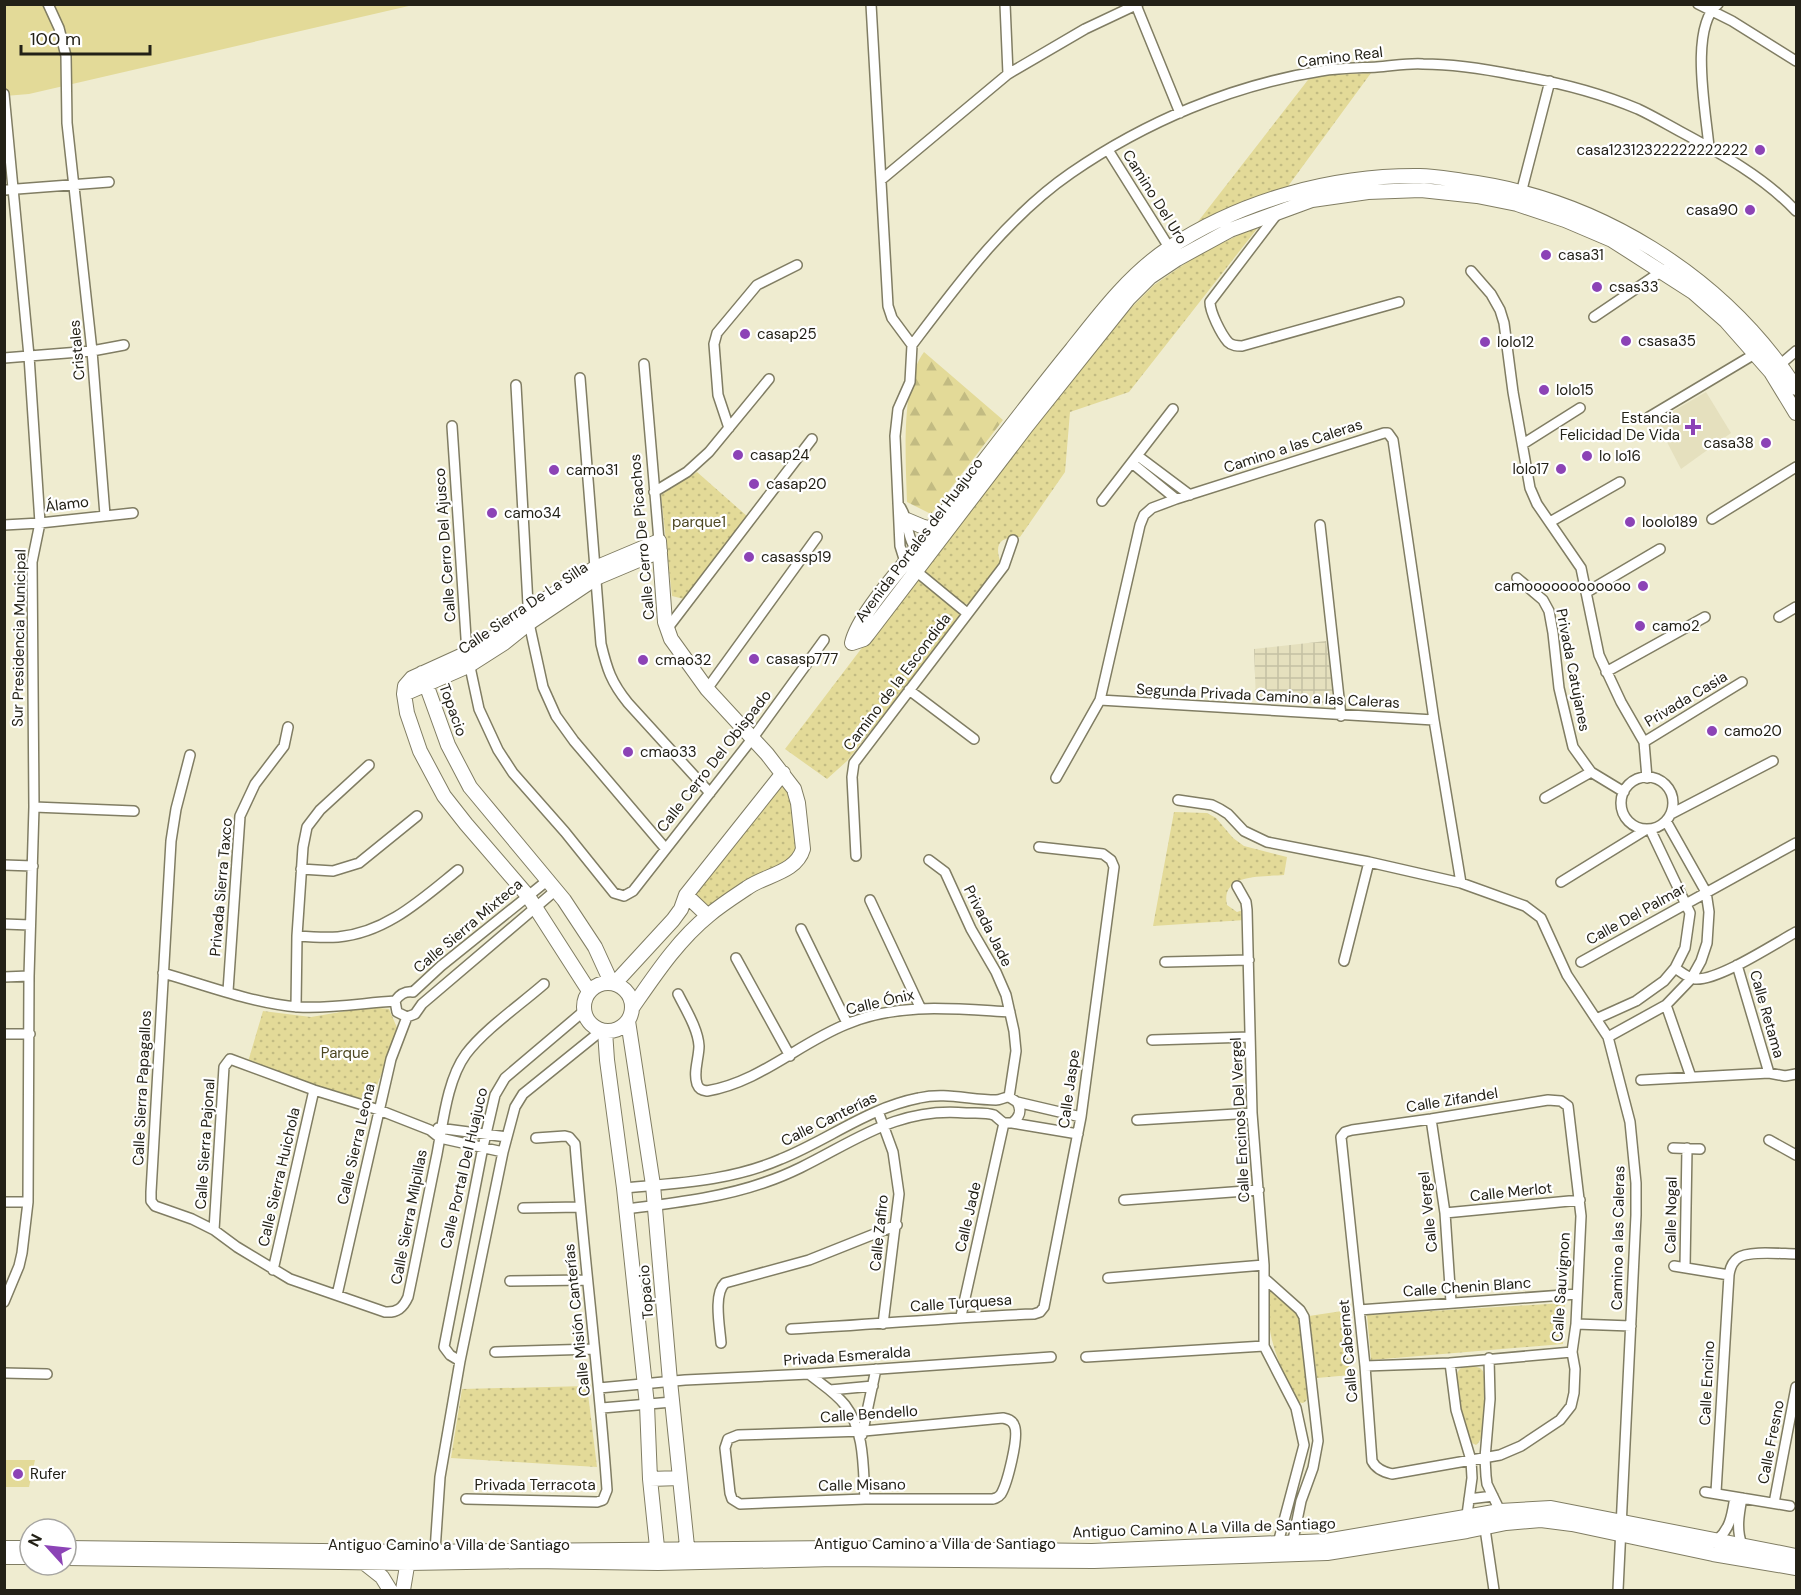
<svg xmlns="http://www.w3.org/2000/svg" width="1801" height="1595" font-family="'DM Sans',sans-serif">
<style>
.built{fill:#e5e0be}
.industrial{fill:url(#industrial-grid)}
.grass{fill:#e3da98}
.forest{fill:url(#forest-firs)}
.park{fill:url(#park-dots)}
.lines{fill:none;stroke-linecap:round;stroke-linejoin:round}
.street-casing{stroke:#807d63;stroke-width:12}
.secondary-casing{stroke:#807d63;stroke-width:16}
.street{stroke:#fff;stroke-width:9}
.secondary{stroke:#fff;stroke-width:14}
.poi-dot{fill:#8c43b6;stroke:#fff;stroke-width:2}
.labels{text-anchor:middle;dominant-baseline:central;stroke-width:4.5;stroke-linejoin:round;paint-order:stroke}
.street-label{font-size:15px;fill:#232117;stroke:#fff}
.poi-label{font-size:15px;fill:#232117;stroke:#fff;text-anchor:start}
.park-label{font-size:15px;fill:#4d4721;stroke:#fff}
</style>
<defs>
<pattern id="industrial-grid" width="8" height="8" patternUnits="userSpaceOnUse" patternTransform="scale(1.5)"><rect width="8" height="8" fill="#e5e0be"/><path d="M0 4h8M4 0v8" fill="none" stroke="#c4c0a3"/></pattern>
<pattern id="forest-firs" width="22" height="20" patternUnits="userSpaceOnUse" patternTransform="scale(1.5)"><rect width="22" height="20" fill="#e3da98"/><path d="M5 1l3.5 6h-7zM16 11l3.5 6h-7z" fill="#c2bb82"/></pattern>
<pattern id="park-dots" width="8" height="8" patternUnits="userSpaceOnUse" patternTransform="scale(1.5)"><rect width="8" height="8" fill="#e3da98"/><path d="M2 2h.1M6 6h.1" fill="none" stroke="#c2bb82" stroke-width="1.8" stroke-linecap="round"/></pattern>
</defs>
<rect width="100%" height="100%" fill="#efecd0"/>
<path class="built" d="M1706,392L1731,433L1681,469L1656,421Z"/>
<path class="industrial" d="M1326,641L1335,706L1256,701L1254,649Z"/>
<path class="grass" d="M5,5H413L29,94L5,96Z
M5,1460H35L29,1487H5Z"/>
<path class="forest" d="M924,352L1003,420L931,514L907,502C906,463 900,383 924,352Z"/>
<path class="park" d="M1371,73L1286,189L1228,208L1193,228L1311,76Z
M1260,225L1129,392L1070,412L1065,472L1020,537C999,537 994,544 1001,564L971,602L967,604L962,603L925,573V569L1016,449L1126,313L1154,285L1199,254Z
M697,472L748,517L684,599L672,596L661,495Z
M915,578L957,611L960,615L957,621L847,761L827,779L785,749Z
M780,784L785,786L791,797L798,849L792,858L706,907L695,899L694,893Z
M1174,812L1207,813L1216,818L1233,838L1244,846L1287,857L1284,875C1263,877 1220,873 1227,905L1237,912L1243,910L1245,920L1153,926Z
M370,1007L389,1009L398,1030L370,1104L248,1062L263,1011L311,1017Z
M1271,1288C1281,1297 1296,1306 1300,1319C1308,1342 1306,1372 1308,1396L1306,1401L1303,1403L1297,1402C1280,1365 1261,1330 1271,1288Z
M1565,1303L1563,1344L1371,1360L1367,1315Z
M1342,1311L1350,1375L1317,1378L1309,1316Z
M1473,1366L1480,1368L1483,1371C1487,1386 1489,1436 1476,1445L1470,1442C1465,1428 1450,1383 1459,1370C1462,1366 1467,1367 1473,1366Z
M587,1386L597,1467L451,1458L462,1389Z"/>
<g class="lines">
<g class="street-casing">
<path id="street" d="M48,4L59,28L66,56L67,123L92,351L105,515
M871,4L888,306L892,318L912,345L910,382L898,409L895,436L900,546L905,562L967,613
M1005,4L1008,74
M1698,4L1732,21L1796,61
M1136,5L1180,113
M4,94L29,356L40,523L32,562L34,807L29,976L28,1202L22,1253L19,1266L4,1302
M1709,147C1706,112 1689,27 1718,4
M1108,150L1172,252
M881,180L1008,74L1085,29L1138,4
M4,190L109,182
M1520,197L1550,81
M1277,214L1210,302C1210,312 1221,334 1228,342C1232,346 1237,346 1242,346L1399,302
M1471,271L1491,294L1500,310L1504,323L1513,392L1530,488L1537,504L1581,568L1599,655L1621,702L1644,742L1647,778
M1594,317L1665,269
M912,345C958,284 1007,217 1071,173C1145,122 1232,85 1321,71C1339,68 1358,68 1377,67C1392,66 1408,63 1423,64C1453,64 1485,69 1515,75C1557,82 1598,92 1638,109C1653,116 1668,125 1683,133C1722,154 1765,178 1796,211
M4,358L92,351L124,345
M644,364L659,541
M1775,369L1796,351
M580,378L601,644C607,669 611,682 628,703L710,793
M516,385L529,623L543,687L556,716L574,741L665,848
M1649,417L1758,352
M452,426L467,653L479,709L498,750L513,773L565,832L614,893L624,896L633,891L752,739L824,640
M729,428L718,395L714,344L717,333L757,285L797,265
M1523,444L1580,408
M1138,456L1190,495
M1132,463L1176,499
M654,492L687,472L709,452L769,379
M1102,501L1173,409
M898,504C910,518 905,541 920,553
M1712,519L1796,467
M1550,522L1620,482
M4,525L40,523L133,513
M1320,525L1341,716
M1517,578L1543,600L1549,611L1553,633L1559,688L1573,747L1591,772L1624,792
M1587,592L1660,549
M1779,617L1796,607
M667,629L812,439
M1606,672L1705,617
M707,689L817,537
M909,690L974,739
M1100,700L1434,720
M1644,742L1742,682
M190,755L176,809L171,841L151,1192V1201L155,1206L192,1219L214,1230L237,1247L290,1279L385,1312C397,1313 403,1308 408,1297C418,1250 427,1202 437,1154C443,1123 447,1080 466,1054C485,1029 520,1005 544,984
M1621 803a26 26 0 1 1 52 0a26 26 0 1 1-52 0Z
M1056,778L1100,700L1140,525L1144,515L1152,508L1176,499L1384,433H1388L1393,440L1434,720L1461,883
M1545,798L1591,772
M1178,800L1212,805L1220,809L1228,814L1244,831L1267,842L1369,862L1461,883L1525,906L1541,918L1567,975L1608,1037L1630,1122L1636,1183V1215L1618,1590
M34,807L134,811
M1671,814L1773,761
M856,856L852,777L854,763L1004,566L1013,540
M929,860L945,872L971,929L996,972L1006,995L1014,1031L1016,1051L1009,1097
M4,865L33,866
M301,869L333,871L359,863L417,816
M1561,882L1647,829
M1237,886L1246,902L1247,910L1252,1113L1264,1265V1346L1296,1408L1304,1445L1277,1547
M870,900L920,1007
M4,924L30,925
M801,929L847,1023
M297,936C310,937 325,938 338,937C386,933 422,899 458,870
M736,958L790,1056
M1344,961L1369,862
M1165,962L1249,960
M1581,962L1796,843
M1737,965L1769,1073
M1675,968C1681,972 1688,978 1695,979C1718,981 1774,944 1796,932
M163,973C205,985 255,1004 298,1007C330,1009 363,1003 395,1001C400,994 405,991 413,992L441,966L548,880
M4,977L29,976
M228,991L240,816L255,784L284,746L288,727
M678,994C686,1010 698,1029 699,1046C699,1058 693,1072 697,1084C699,1089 701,1090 707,1091C760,1082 799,1043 847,1024C899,1002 956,1009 1010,1012
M395,1001L397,1012L407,1017
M1666,1005L1691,1077
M296,1007L297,936L303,847L307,827L320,810L369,765
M1596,1019L1636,1001L1664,981L1675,968L1685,948L1690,913L1650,829
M4,1034H30
M1608,1037L1666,1005L1691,979L1701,961L1707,943L1709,912L1706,892L1666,821
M1152,1040L1250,1037
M1641,1080L1769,1073L1785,1076L1796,1074
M1548,1100L1561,1101L1568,1106L1581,1216L1576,1324L1572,1352L1575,1369L1574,1393L1571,1406L1560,1420L1521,1446L1500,1455L1392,1474C1383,1472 1376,1469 1372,1461L1365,1366L1341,1137L1345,1132L1352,1130L1431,1119Z
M878,1111L893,1152L899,1194L883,1324
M1431,1119L1445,1213L1451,1302
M1137,1120L1252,1113
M1012,1123C1020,1117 1022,1110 1017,1102
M438,1128L507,1137
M1769,1140L1796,1155
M1673,1148L1700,1149
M624,1188C678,1183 731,1181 781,1159C828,1140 868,1108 919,1098C945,1092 970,1100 996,1100C1001,1100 1004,1097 1009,1097L1017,1102L1081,1117
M1124,1200L1259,1190
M4,1202H28
M523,1208L580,1207
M626,1209C673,1203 721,1198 766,1182C837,1158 884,1105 966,1113C974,1113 987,1112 994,1115C997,1117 1000,1121 1004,1123H1012L1078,1134
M1445,1213L1580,1200
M214,1230L224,1067L230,1059L314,1090L379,1110L430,1130L440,1138L503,1152
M1674,1266L1729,1275
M1685,1267L1687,1148
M273,1270L314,1090
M1108,1278L1264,1265
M1264,1278L1300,1310L1304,1317L1318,1441L1313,1468L1301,1501L1292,1545
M510,1281L587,1280
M337,1295L391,1059L407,1017L415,1014L422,1004L556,890
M1359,1310L1577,1294
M961,1316L1004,1123
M1576,1324L1631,1326
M791,1329C872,1325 953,1317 1034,1314L1040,1312L1044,1307L1081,1117L1114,867L1111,860L1103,854L1039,847
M721,1343C720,1328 713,1294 725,1283L809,1260L897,1225
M495,1352L594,1349
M1086,1357L1264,1346
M1489,1358L1490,1399L1485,1458L1486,1476L1487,1484L1502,1515
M460,1361L450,1355L444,1347L483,1147L495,1095L505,1078L584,1011
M1450,1363L1456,1410L1471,1460L1472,1478L1466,1522
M1365,1366L1450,1363L1572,1352
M4,1373L47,1374
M809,1374C821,1384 835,1392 845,1405C865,1431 863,1468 865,1499
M599,1388L685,1380L809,1374L1051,1357
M830,1390L873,1386
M602,1408L672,1402
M1003,1418C1008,1419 1012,1420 1014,1425C1020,1435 1007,1484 1001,1494C998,1498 998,1497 993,1499H865L740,1504L732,1499L730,1493L725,1448L728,1439L738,1435L864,1431Z
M862,1435L876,1369
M1705,1492L1790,1506
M1716,1492L1729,1275C1730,1268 1732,1262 1738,1258C1748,1250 1783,1254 1796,1254
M466,1499L597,1502L603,1500L607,1490C599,1374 584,1259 575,1144L569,1137L565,1136L536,1138
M1469,1499L1493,1496
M1774,1503L1796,1387
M1484,1522L1494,1590
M1717,1540C1731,1528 1732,1514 1735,1497
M1742,1545C1736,1529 1739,1514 1742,1498
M435,1551L440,1477L460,1361L503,1152L515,1107L523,1094L601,1031"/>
</g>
<g class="secondary-casing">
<path id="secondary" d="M1796,388C1722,275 1597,198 1463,181C1449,179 1434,176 1420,176C1333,175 1242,200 1169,248C1130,274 1101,312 1072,349C1041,387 1011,426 981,465C960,493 939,521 917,548C899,571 858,616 852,643L864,639L868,634L1026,427L1129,298L1150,277L1177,259L1230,230L1312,200L1368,192L1421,190L1477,196L1517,204L1565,220L1612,240L1693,292L1726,321L1771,372L1796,413
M907,520L926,528L933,527
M422,673L448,745L470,787L564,900L595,947L611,982
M404,694L468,666L504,643L529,623L596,578L660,551
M686,895L708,916
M584 1007a24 24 0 1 1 48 0a24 24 0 1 1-48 0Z
M615,983L673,920L681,909L686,895L783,773
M589,991L528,896L466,824L444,796L420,751L407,713L404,694L405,686L412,678L467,653L494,637L530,609L595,568L659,541L665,622L671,639L707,689L767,754L794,789L798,803L803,849C796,873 765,875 747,888C735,896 721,905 709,915C678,940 655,975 632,1008
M628,1021L653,1185L670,1381L688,1556
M605,1031L607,1060L624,1188L647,1405L650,1479L658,1557
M650,1479L680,1478
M4,1548H30
M66,1548L410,1552L836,1548L1092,1551L1326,1541L1500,1511L1551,1508L1796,1556
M4,1557H30
M66,1558L408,1563L532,1561L658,1563L835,1559L1094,1561L1327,1553L1467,1531L1506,1523L1541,1520L1572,1524L1713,1554L1796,1568
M363,1562L382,1577L390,1590
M403,1590L409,1554"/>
</g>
<use href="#street" class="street"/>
<use href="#secondary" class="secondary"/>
</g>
<g class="poi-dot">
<circle cx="1760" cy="150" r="6"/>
<circle cx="1750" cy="210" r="6"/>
<circle cx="1546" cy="255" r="6"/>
<circle cx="1597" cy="287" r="6"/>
<circle cx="745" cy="334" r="6"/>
<circle cx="1626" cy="341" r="6"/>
<circle cx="1485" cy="342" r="6"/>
<circle cx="1544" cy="390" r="6"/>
<path d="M1690 418h6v6h6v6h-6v6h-6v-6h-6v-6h6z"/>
<circle cx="1766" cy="443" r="6"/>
<circle cx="738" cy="455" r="6"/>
<circle cx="1587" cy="456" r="6"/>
<circle cx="1561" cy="469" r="6"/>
<circle cx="554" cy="470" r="6"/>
<circle cx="754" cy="484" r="6"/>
<circle cx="492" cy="513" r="6"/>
<circle cx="1630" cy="522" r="6"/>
<circle cx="749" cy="557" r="6"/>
<circle cx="1643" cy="586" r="6"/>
<circle cx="1640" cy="626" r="6"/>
<circle cx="754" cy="659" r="6"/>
<circle cx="643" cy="660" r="6"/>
<circle cx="1712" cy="731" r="6"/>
<circle cx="628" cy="752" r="6"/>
<circle cx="18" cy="1474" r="6"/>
</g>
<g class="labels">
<g class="street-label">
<text transform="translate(1340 57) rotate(-7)">Camino Real</text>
<text transform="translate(1155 197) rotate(58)">Camino Del Uro</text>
<text transform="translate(77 350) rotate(-95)">Cristales</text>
<text transform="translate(1293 446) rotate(-18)">Camino a las Caleras</text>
<text transform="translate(67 504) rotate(-7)">Álamo</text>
<text transform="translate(642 537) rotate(-95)">Calle Cerro De Picachos</text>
<text transform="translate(919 540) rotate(-53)">Avenida Portales del Huajuco</text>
<text transform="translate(445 545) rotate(-94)">Calle Cerro Del Ajusco</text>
<text transform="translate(523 608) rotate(-34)">Calle Sierra De La Silla</text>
<text transform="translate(19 638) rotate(-89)">Sur Presidencia Municipal</text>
<text transform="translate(1573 670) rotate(79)">Privada Catujanes</text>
<text transform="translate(897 682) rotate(-53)">Camino de la Escondida</text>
<text transform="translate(1268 696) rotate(3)">Segunda Privada Camino a las Caleras</text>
<text transform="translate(1686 699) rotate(-31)">Privada Casia</text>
<text transform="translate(453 710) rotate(70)">Topacio</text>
<text transform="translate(714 761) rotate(-52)">Calle Cerro Del Obispado</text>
<text transform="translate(221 887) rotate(-85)">Privada Sierra Taxco</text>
<text transform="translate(1636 914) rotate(-29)">Calle Del Palmar</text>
<text transform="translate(468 926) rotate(-40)">Calle Sierra Mixteca</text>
<text transform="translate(988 926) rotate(63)">Privada Jade</text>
<text transform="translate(880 1002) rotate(-13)">Calle Ónix</text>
<text transform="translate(1767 1014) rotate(74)">Calle Retama</text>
<text transform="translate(142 1088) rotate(-87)">Calle Sierra Papagallos</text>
<text transform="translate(1069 1089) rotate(-82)">Calle Jaspe</text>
<text transform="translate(1452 1100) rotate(-9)">Calle Zifandel</text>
<text transform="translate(829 1119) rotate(-26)">Calle Canterías</text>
<text transform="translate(1240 1120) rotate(-93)">Calle Encinos Del Vergel</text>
<text transform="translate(205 1144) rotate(-86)">Calle Sierra Pajonal</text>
<text transform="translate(356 1144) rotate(-77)">Calle Sierra Leona</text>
<text transform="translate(464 1168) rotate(-77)">Calle Portal Del Huajuco</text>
<text transform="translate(279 1177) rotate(-77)">Calle Sierra Huichola</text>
<text transform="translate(1511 1192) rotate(-6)">Calle Merlot</text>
<text transform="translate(1428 1212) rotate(-96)">Calle Vergel</text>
<text transform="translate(1671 1215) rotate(-89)">Calle Nogal</text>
<text transform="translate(409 1217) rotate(-79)">Calle Sierra Milpillas</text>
<text transform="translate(968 1217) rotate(-77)">Calle Jade</text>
<text transform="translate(879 1233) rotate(-84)">Calle Zafiro</text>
<text transform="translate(1618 1238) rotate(-89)">Camino a las Caleras</text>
<text transform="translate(1467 1287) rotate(-4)">Calle Chenin Blanc</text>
<text transform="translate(1561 1287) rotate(-86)">Calle Sauvignon</text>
<text transform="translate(646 1292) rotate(-95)">Topacio</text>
<text transform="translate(961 1303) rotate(-4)">Calle Turquesa</text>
<text transform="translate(577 1320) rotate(-96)">Calle Misión Canterías</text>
<text transform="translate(1348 1351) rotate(-95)">Calle Cabernet</text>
<text transform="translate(847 1356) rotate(-4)">Privada Esmeralda</text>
<text transform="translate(1707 1383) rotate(-87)">Calle Encino</text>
<text transform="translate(869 1414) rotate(-4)">Calle Bendello</text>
<text transform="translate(1771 1442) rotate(-79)">Calle Fresno</text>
<text x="535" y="1485">Privada Terracota</text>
<text transform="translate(862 1485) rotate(-1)">Calle Misano</text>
<text transform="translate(1204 1528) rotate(-2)">Antiguo Camino A La Villa de Santiago</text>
<text x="935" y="1544">Antiguo Camino a Villa de Santiago</text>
<text x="449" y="1545">Antiguo Camino a Villa de Santiago</text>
</g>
<g class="poi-label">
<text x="1748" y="150" text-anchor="end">casa12312322222222222</text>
<text x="1738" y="210" text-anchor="end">casa90</text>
<text x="1558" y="255">casa31</text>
<text x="1609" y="287">csas33</text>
<text x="757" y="334">casap25</text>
<text x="1638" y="341">csasa35</text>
<text x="1497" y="342">lolo12</text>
<text x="1556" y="390">lolo15</text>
<text x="1680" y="418" text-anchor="end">Estancia<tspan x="1680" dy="17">Felicidad De Vida</tspan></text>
<text x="1754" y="443" text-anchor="end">casa38</text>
<text x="750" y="455">casap24</text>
<text x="1599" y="456">lo lo16</text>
<text x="1549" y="469" text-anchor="end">lolo17</text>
<text x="566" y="470">camo31</text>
<text x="766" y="484">casap20</text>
<text x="504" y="513">camo34</text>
<text x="1642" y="522">loolo189</text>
<text x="761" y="557">casassp19</text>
<text x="1631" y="586" text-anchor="end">camoooooooooooo</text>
<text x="1652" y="626">camo2</text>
<text x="766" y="659">casasp777</text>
<text x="655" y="660">cmao32</text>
<text x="1724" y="731">camo20</text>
<text x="640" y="752">cmao33</text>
<text x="30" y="1474">Rufer</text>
</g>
<g class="park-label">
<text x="699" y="522">parque1</text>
<text x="345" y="1053">Parque</text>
</g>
</g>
<rect width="1801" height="1595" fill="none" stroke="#232117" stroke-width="12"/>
<g transform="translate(48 1547) rotate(297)"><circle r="28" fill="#ffffff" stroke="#a7a6a2" stroke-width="1.5"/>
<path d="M0-4.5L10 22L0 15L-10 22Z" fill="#8c43b6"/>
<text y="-9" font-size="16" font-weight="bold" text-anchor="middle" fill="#232117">N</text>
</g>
<path d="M21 45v9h129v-9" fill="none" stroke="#232117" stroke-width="3"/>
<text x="30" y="45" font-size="18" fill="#232117" stroke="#ffffff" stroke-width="4.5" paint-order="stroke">100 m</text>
</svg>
